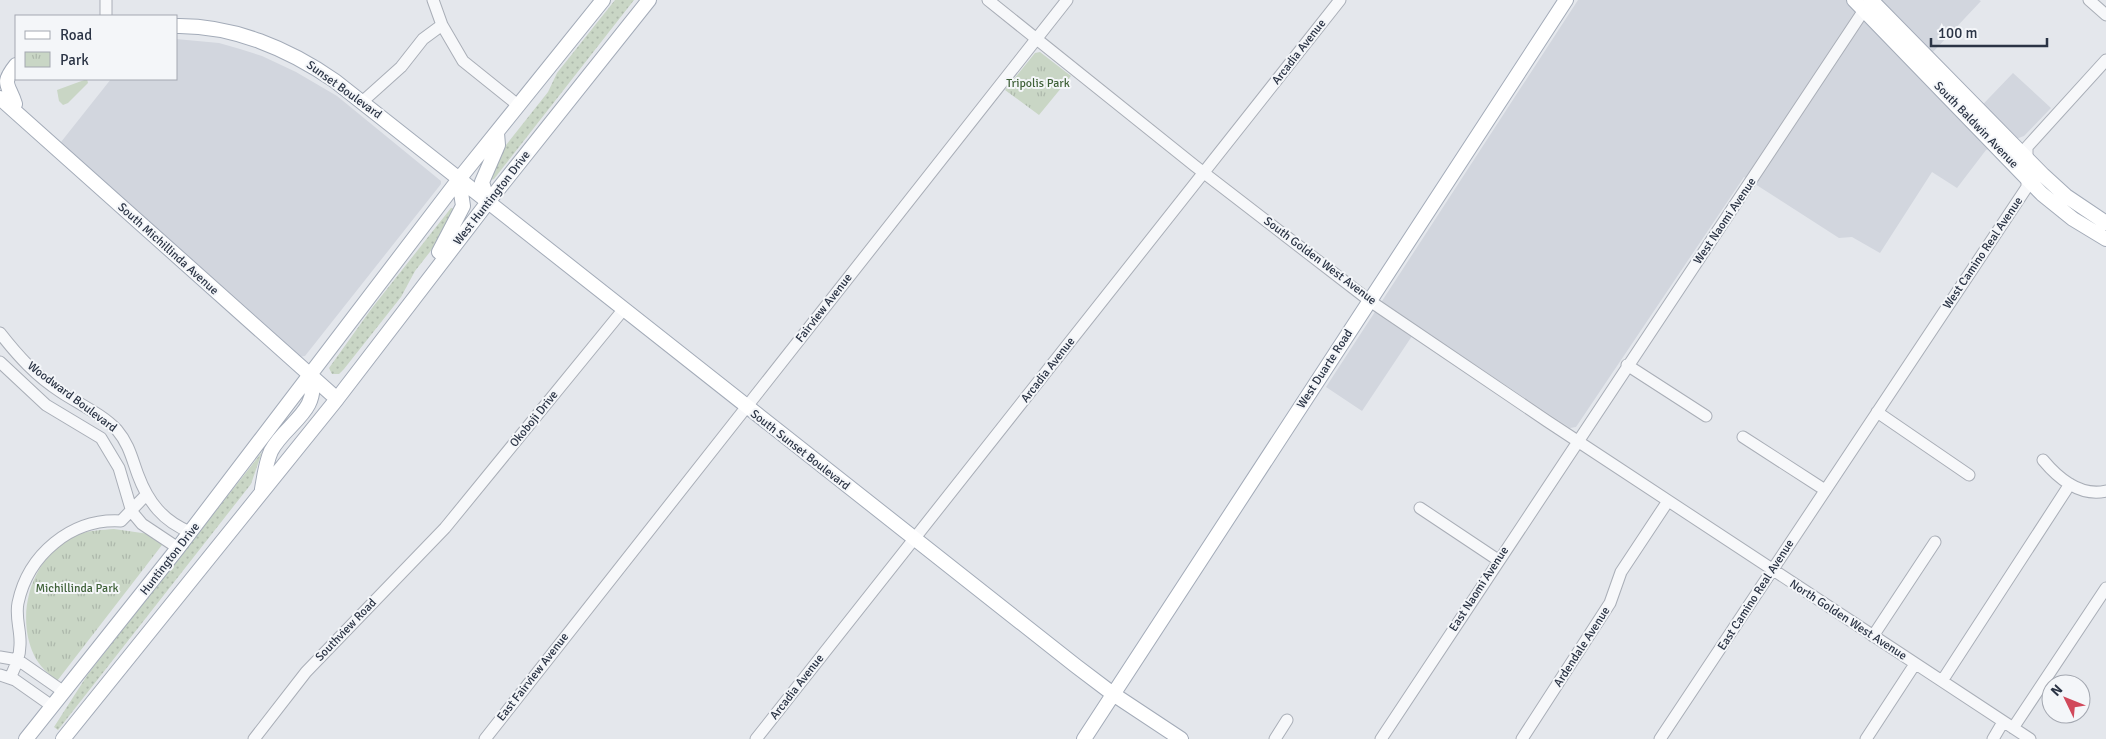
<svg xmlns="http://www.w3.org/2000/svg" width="2106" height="739" font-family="Signika,sans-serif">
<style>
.built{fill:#d2d6de}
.grass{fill:url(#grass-dots)}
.park{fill:url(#park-tufts)}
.garden{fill:#c9d6c5}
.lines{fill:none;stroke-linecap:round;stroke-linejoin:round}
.minor-casing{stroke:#a9aeb7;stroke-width:13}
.major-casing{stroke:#a3abb8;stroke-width:16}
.minor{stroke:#f7f8fa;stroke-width:11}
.major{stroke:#fff;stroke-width:14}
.labels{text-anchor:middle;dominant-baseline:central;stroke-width:4;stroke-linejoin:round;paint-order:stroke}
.street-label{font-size:12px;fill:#2b3445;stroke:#f4f6f9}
.park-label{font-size:12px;fill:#3f6138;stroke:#f4f6f9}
</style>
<defs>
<pattern id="grass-dots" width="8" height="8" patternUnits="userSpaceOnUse" patternTransform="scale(1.25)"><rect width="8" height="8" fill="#c9d6c5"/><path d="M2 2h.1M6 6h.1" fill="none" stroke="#adb8ab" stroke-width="1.8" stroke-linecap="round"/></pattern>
<pattern id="park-tufts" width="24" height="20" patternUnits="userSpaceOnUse" patternTransform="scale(1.25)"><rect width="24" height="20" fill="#c9d6c5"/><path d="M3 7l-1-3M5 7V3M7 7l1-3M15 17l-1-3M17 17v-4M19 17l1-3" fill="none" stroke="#adb8ab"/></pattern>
</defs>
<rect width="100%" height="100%" fill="#e4e7ec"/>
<path class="built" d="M1578,0H1979L1981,1L1916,70L1966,122L2013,73L2051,108L2024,136L1986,150L1957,188L1932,172L1880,253L1852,237L1839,238L1744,177L1576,427L1570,428L1418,327L1362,411L1326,387Z
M176,39L219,43L240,49L262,56L296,72L337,96L441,181V184L305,356L299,357L279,341L61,142L111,79H176Z"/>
<path class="grass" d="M615,0H634L494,179L488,181L495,159L548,92L557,73Z
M451,208L456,209L451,225L415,271L401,297L344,369L339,374H332L329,368L372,308Z
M262,452L251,484L58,730L54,727L88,674Z"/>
<path class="park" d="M1040,52L1071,76L1039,115L1005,90L1035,53Z
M114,529L149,534L162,545L57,681C48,673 39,666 34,655C14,612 33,553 79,534C90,530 103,530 114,529Z"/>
<path class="garden" d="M87,79L88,83L68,103L63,105L59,101L57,90Z"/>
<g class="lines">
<g class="minor-casing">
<path id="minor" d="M106,0V16
M433,0L442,25L463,61L519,106
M988,0L1195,166L1370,301L1547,421L2030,739
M2089,0L2106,15
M362,102L401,67L423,39L442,25
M0,333C18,356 36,376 61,392C79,404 102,414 117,430C129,444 132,459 138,475C148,502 163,521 190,532
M0,362L46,405L101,438L119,468L132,512L142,524L178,548
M1627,365L1706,416
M1877,412L1969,475
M1743,437L1825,490
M2043,460C2058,478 2080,497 2106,491
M1420,508L1498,560
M1873,636L1935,542
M0,657L18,660L64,692
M0,675L15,680L52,706
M10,678C15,667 20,657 20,645C21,631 15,617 18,603C28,555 71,518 121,521L146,495
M1942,681L2070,484
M2013,728L2106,588
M254,739L306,672L445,528L623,310
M485,739L1067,0
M756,739L1340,0
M1275,739L1287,720
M1381,739L1868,4
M1522,739L1610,603L1621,572L1668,501
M1660,739L2027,187V147L2106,60
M1866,739L1915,664
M1993,739L2003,722"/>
</g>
<g class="major-casing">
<path id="major" d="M1854,0L2042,194L2073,219L2106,239
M1871,0L2043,175L2066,196L2106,223
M176,26C233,25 289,49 335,81L1076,666L1113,694L1181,739
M0,98L337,399
M15,104C9,84 0,85 16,65
M488,202L482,182L498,145L497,133
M439,252L463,206L459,179
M262,489C264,477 266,462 271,451C285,424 322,410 310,376
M26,739L178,548L459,179L603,0
M63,739L337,399L488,202L649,0
M1084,739L1566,0"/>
</g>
<use href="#minor" class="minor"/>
<use href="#major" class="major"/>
</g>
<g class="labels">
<g class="street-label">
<text transform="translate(1299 52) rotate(-52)">Arcadia Avenue</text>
<text transform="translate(344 90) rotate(36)">Sunset Boulevard</text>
<text transform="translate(1976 125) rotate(46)">South Baldwin Avenue</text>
<text transform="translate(492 198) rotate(-52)">West Huntington Drive</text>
<text transform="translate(1725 221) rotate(-56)">West Naomi Avenue</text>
<text transform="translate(168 249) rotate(42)">South Michillinda Avenue</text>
<text transform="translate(1983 253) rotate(-56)">West Camino Real Avenue</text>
<text transform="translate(1320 261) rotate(37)">South Golden West Avenue</text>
<text transform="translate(824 308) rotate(-52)">Fairview Avenue</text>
<text transform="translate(1325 369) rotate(-57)">West Duarte Road</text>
<text transform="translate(1048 370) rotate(-52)">Arcadia Avenue</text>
<text transform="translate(72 397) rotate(37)">Woodward Boulevard</text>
<text transform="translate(534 419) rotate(-51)">Okoboji Drive</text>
<text transform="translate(800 450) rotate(38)">South Sunset Boulevard</text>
<text transform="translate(170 559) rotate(-52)">Huntington Drive</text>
<text transform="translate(1479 589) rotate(-57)">East Naomi Avenue</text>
<text transform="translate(1756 595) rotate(-57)">East Camino Real Avenue</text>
<text transform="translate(1848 620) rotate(33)">North Golden West Avenue</text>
<text transform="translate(346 630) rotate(-46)">Southview Road</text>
<text transform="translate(1582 647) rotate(-57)">Ardendale Avenue</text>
<text transform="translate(533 677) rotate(-52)">East Fairview Avenue</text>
<text transform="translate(797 687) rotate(-52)">Arcadia Avenue</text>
</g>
<g class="park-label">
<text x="1038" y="83">Tripolis Park</text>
<text x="77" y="588">Michillinda Park</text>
</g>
</g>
<rect x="15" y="15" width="162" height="65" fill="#f4f6f9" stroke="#a4a8b1"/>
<rect x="25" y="31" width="25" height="8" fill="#ffffff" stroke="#a4a8b1"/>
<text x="60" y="40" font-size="15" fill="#2b3445">Road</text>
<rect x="25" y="52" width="25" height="15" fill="url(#park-tufts)" stroke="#a4a8b1"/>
<text x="60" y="65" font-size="15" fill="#2b3445">Park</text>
<g transform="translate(2066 699) rotate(313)"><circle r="24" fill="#f4f6f9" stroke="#a4a8b1"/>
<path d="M0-4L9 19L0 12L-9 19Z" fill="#d1495b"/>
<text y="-8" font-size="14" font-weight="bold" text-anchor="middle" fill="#2b3445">N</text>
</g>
<path d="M1931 38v8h116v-8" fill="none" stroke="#2b3445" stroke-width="2.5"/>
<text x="1938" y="38" font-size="15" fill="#2b3445" stroke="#f4f6f9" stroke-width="4" paint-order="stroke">100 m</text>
</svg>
